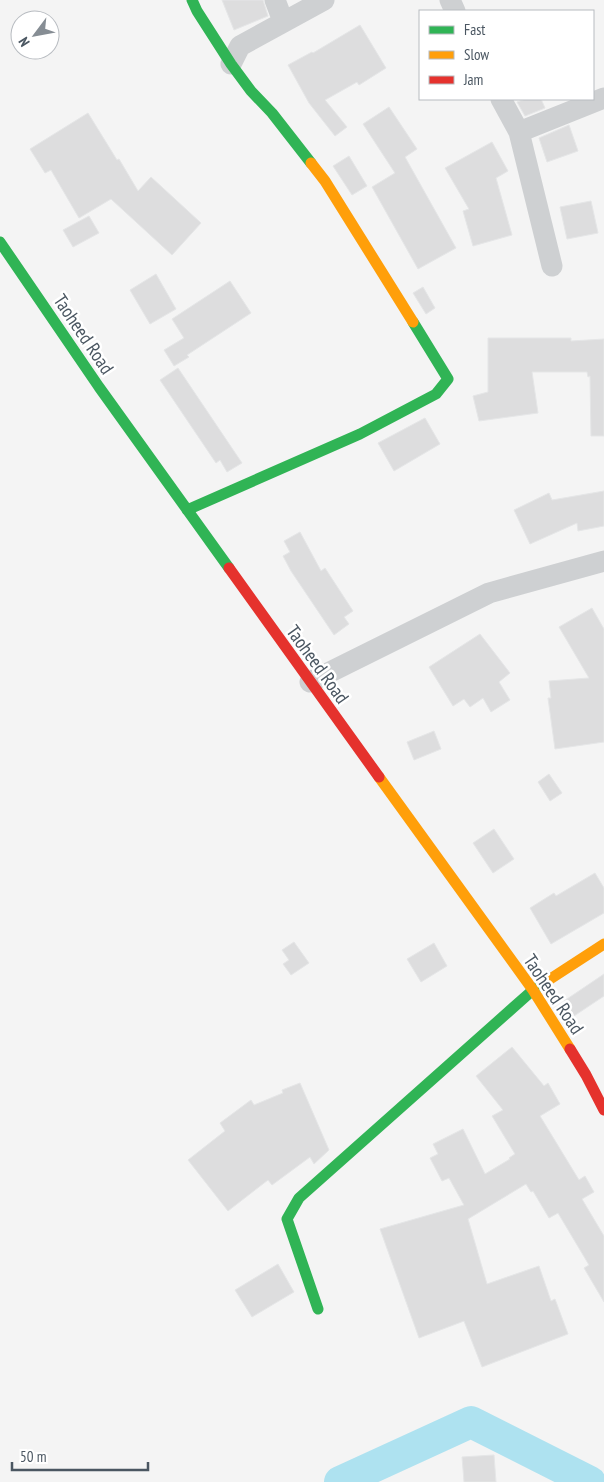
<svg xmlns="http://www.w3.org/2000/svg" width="604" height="1482" font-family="'PT Sans Narrow',sans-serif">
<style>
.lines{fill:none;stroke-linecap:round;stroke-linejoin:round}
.river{stroke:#aee2f0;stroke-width:32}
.building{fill:#ddddde;stroke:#e5e6e7}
.street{stroke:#ced0d2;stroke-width:21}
.fast{stroke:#30b455;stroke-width:11}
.slow{stroke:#ff9f0a;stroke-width:11}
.jam{stroke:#e5322d;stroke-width:11}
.labels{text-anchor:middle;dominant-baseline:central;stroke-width:5;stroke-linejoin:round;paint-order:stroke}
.street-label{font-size:19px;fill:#4a5661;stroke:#fff}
</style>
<rect width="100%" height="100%" fill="#f4f4f4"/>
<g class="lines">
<path class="river" d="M340,1482L471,1422L590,1482"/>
</g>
<path class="building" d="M222,0H263L268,16L234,30Z
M360,25L386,68L359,85L357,82L325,100L347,127L335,136L309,103L288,65L312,52L313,53Z
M526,99H541L545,108L525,116L517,102Z
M389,107L417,149L405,157L456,248L418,269L372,187L395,173L363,124Z
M88,113L117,160L119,159L138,191L151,177L201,223L172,255L111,199L79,218L51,170L45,173L30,149Z
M569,125L578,151L547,162L539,138Z
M492,142L508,171L496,178L512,235L473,246L463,211L469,209L445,168Z
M349,156L367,186L352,195L333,166Z
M591,201L598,233L567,239L560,207Z
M89,216L99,233L73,247L63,230Z
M156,274L176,309L150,324L130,290Z
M230,281L251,313L187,355L189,357L174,366L164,350L184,338L172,319Z
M423,287L435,308L426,314L413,293Z
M488,338H571V341L604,339V436H591L590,376L588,377L587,372H532L538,413L479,421L473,396L488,392Z
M178,368L242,463L227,472L220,460L216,463L160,380Z
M425,418L440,444L394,471L378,443Z
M604,491V526L578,531L577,523L530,544L514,510L549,493L552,500Z
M300,532L321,571L325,568L353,611L344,617L349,624L334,635L291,571L283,556L290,552L284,541Z
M592,608L604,629V742L555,749L548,698H551L549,681L589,678L559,627Z
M480,634L510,673L499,682L510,700L491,712L483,698L470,707L464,699L453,706L429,667Z
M434,731L441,749L414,760L407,742Z
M549,774L562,793L550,801L538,782Z
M494,829L514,859L493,873L473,843Z
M595,873L604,888V913L551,944L530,908L554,893L556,896Z
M294,942L309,963L291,975L283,964L289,960L282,950Z
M434,943L447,966L421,982L407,959Z
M604,974V996L574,1016L564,1001Z
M512,1047L544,1086L548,1083L560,1104L540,1116L579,1180L585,1176L594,1192L582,1199L604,1236V1302L584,1268L589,1265L558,1213L549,1218L533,1191L531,1192L526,1184L468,1219L487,1284L539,1266L551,1301L555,1299L568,1334L482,1367L464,1321L419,1338L380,1229L464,1205L449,1178L442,1181L430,1158L438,1154L433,1144L463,1129L485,1174L510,1159L509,1158L515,1154L492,1116L503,1110L476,1076Z
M300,1083L329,1150L314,1164L310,1157L272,1185L268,1180L228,1211L188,1160L225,1131L220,1123L251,1100L254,1105L283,1093L282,1090Z
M278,1264L294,1292L252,1317L235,1290Z
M494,1455L496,1482H464L462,1457Z"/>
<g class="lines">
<path class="street" d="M275,0L283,21
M450,0L455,11
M231,64L240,46L324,0
M501,99L519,132L604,98
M519,132L552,266
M310,682L489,593L604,561"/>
<path class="fast" d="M192,0L197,11L231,64L251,91L272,113L311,163
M0,242L99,387L229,568
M187,510L360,434L436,394L448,379L413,322
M318,1309L287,1219L299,1198L533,990L544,983"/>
<path class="slow" d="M311,163L325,181L413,322
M379,777L533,990L570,1049
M544,983L604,944"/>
<path class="jam" d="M229,568L379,777
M570,1049L586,1075L604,1110"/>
</g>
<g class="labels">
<g class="street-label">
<text transform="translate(84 334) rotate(56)">Taoheed Road</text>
<text transform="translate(318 664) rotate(54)">Taoheed Road</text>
<text transform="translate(554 994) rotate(56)">Taoheed Road</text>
</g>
</g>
<rect x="419" y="10" width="175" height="90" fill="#ffffff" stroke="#b7bbc0"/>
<rect x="429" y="26" width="25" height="8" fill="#30b455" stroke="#b7bbc0"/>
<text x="464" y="35" font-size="15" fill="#4a5661">Fast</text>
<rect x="429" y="51" width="25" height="8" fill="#ff9f0a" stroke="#b7bbc0"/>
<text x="464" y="60" font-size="15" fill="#4a5661">Slow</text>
<rect x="429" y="76" width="25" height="8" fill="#e5322d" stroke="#b7bbc0"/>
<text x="464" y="85" font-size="15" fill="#4a5661">Jam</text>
<g transform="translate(35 35) rotate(238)"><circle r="24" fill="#ffffff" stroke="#b7bbc0"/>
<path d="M0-4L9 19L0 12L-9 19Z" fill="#868d94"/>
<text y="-8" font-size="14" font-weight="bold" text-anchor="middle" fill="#4a5661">N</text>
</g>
<path d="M12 1462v8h136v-8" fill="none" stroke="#4a5661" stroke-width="2.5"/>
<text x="20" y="1462" font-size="15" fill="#4a5661" stroke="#ffffff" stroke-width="4" paint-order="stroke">50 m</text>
</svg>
